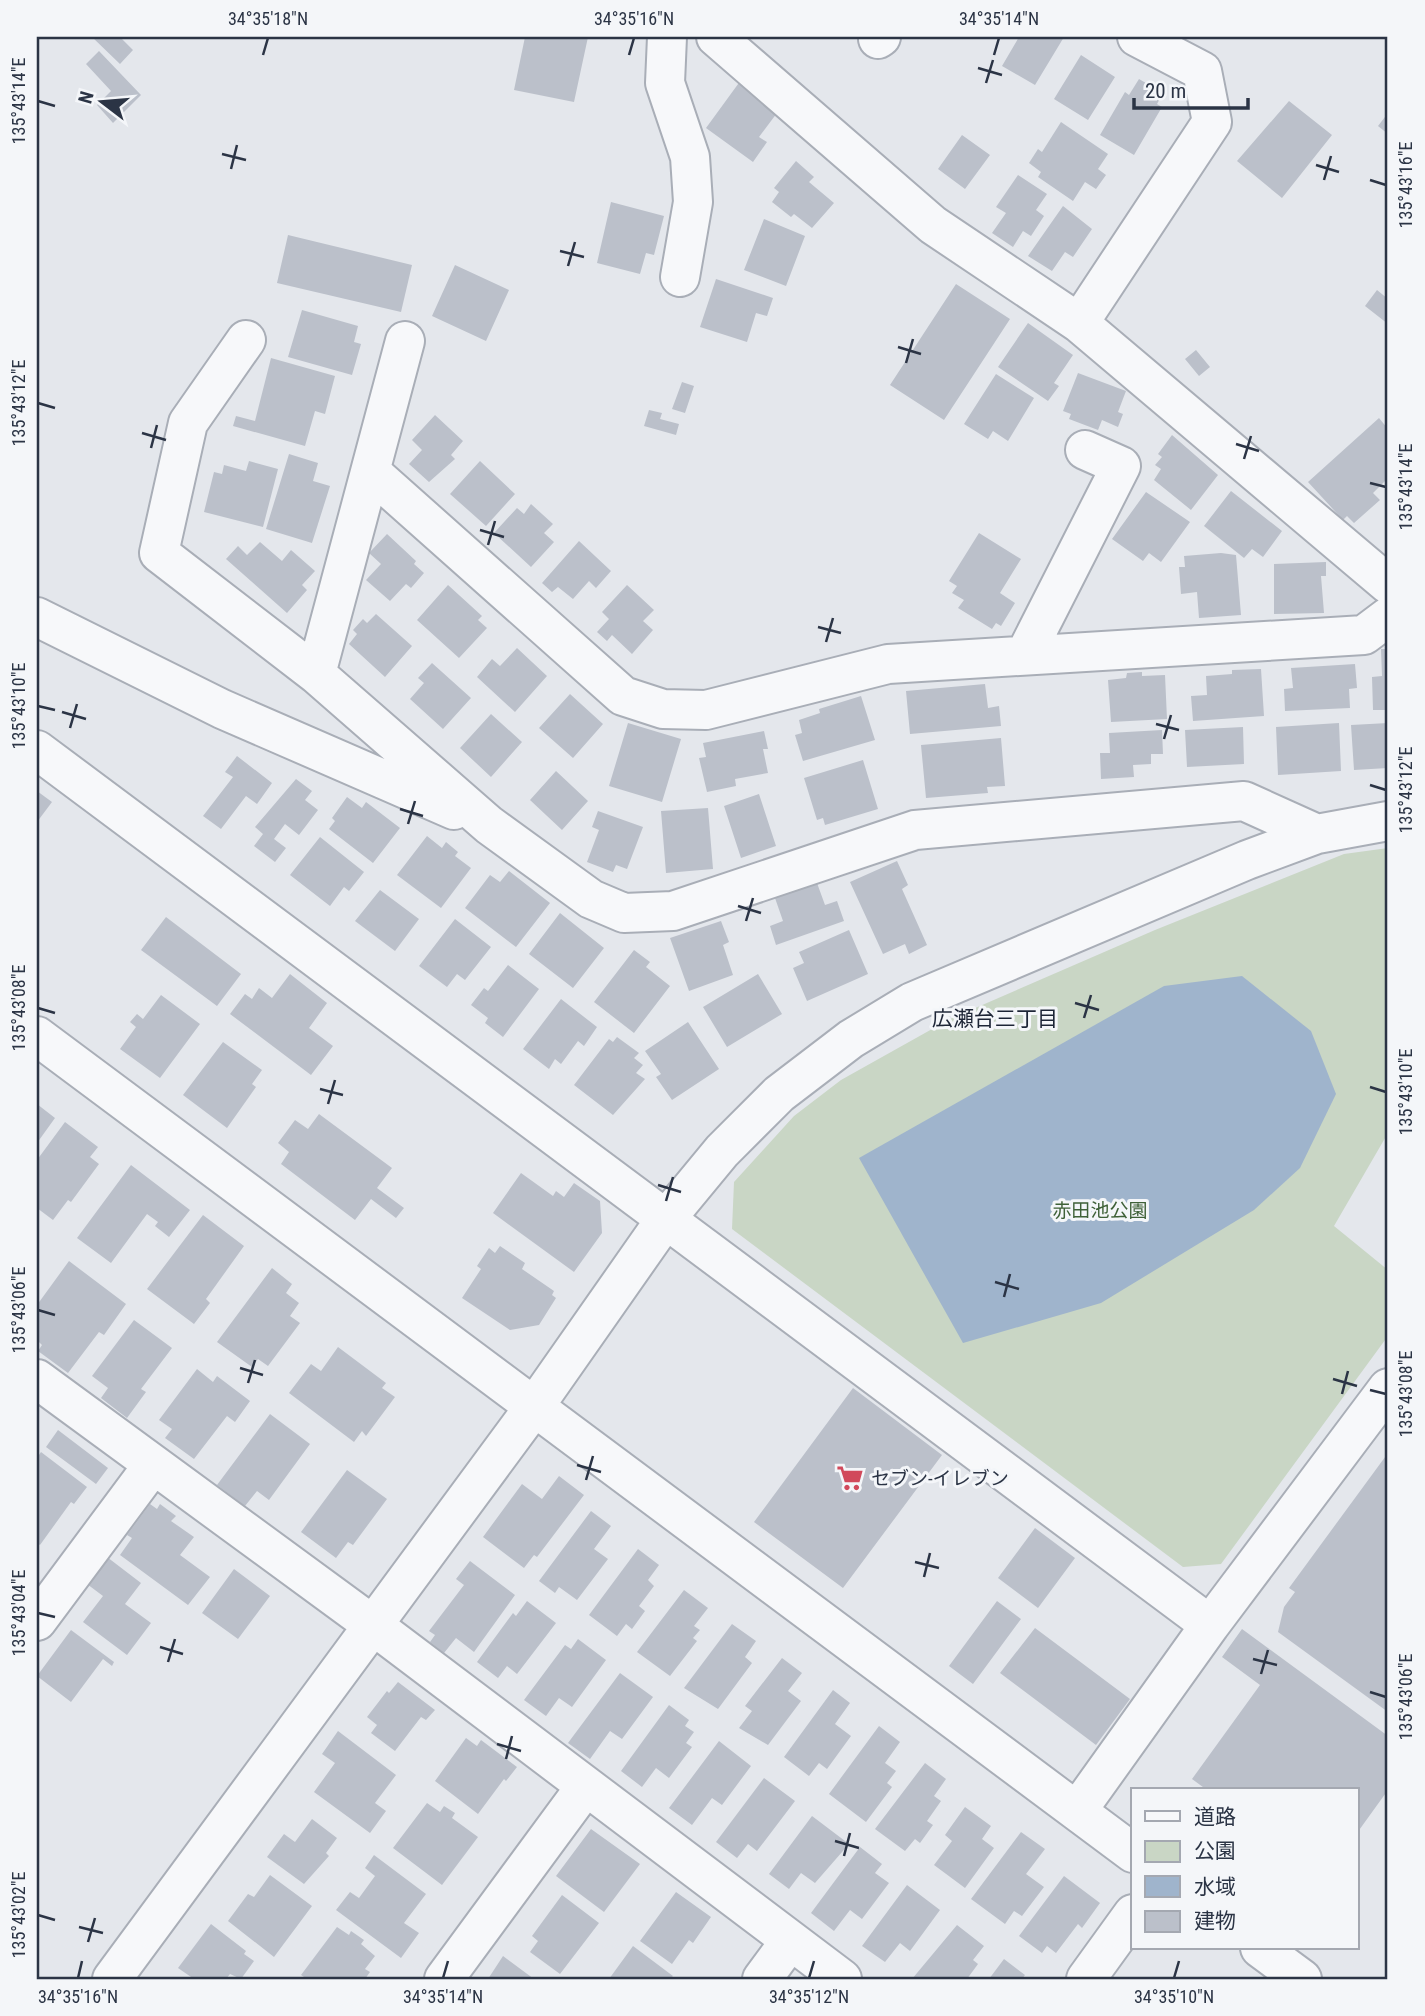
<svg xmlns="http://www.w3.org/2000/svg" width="1425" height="2016" font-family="'Roboto Condensed','Noto Sans JP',sans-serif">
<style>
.green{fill:#c9d6c5}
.water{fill:#9fb4cc}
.building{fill:#bbc0ca}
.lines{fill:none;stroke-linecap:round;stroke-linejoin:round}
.minor-casing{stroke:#a9aeb7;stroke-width:42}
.minor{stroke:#f7f8fa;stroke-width:38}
.ticks{fill:none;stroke:#2b3445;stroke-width:2.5}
.labels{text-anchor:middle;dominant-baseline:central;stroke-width:6;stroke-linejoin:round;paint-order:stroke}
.park-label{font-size:19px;fill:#3f6138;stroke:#f4f6f9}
.poi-label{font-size:19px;fill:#2b3445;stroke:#f4f6f9;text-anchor:start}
.neighbourhood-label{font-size:21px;fill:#1d2536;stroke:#f4f6f9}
.neatline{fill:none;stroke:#2b3445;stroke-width:2.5}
.ticks-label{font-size:18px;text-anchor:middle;fill:#2b3445}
</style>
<rect width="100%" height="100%" fill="#e4e7ec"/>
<path class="green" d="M1388,848V1133L1334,1226L1388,1270V1336L1221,1564L1183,1567L732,1229L734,1182L794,1116L841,1080L950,1019L1155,930L1344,854Z"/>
<path class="water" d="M1242,976L1311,1031L1336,1094L1300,1168L1254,1210L1101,1303L963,1343L859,1158L1164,986Z"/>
<path class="building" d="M92,37H120L133,50L120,64Z
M525,37H588L574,102L514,90Z
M1019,37H1064L1035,85L1002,66Z
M99,51L141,95L113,123L97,105L111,91L86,64Z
M1081,55L1115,77L1088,120L1054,99Z
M1139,79L1163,93L1157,104L1162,107L1134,155L1100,135L1125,92L1129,95Z
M741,80L780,109L759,137L767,142L753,162L706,128Z
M1289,101L1332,135L1282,198L1237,161Z
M1388,113V134L1378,126Z
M1061,122L1108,154L1098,169L1106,175L1096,189L1085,182L1073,201L1038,177L1041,172L1029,163L1038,149L1042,152Z
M962,135L990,155L965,189L938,169Z
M796,161L814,177L809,182L834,203L812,228L794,214L791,217L772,202L779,192L774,188Z
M1018,175L1047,194L1036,210L1044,216L1031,236L1023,231L1013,247L992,233L1006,213L996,207Z
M611,202L664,216L654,255L646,253L640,274L597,263Z
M1063,206L1092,229L1073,257L1065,252L1052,271L1028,256Z
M764,219L805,236L786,286L744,270Z
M288,235L412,265L401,312L277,283Z
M455,265L509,290L486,341L432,316Z
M716,279L773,298L767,316L756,313L747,342L700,327Z
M956,284L1010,319L944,420L890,385Z
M1377,290L1388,299V324L1365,306Z
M302,310L358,326L354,342L361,344L352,375L288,357Z
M1028,323L1073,355L1054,383L1059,386L1048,401L998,367Z
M1196,350L1210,367L1199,376L1185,359Z
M271,358L335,376L325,414L315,411L305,446L233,426L236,416L255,421Z
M1078,373L1126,391L1118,412L1123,414L1118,427L1102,420L1098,430L1069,419L1071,414L1063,411Z
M996,374L1034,398L1008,441L993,431L988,439L964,424Z
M682,382L694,386L685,413L672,409Z
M649,410L662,413L660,419L679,424L676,435L644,426Z
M435,415L463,441L451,455L455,459L429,482L409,464L422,450L412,440Z
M1379,418L1388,429V478L1373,493L1380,500L1354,523L1347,516L1343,520L1308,482Z
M1172,435L1218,475L1191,510L1154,480L1161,469L1155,465L1162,457L1158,454Z
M289,454L318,463L313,481L330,486L312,543L266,529Z
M249,461L278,469L263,527L204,512L214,472L222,474L224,465L246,471Z
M480,461L515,494L486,526L450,494Z
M1231,491L1282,531L1263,557L1252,549L1244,558L1204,526Z
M1146,492L1190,522L1161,562L1149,553L1143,561L1112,539Z
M531,504L553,524L544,533L554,542L531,567L494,533L517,508L524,514Z
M979,533L1021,559L1000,593L1015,603L1001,626L996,623L992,629L958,608L964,600L952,593L957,586L949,581Z
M387,534L416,561L414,564L424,573L411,588L406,584L390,601L366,580L381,564L369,553Z
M579,541L611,571L596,588L589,581L573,599L558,587L552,592L542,583Z
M260,542L282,561L291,550L315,571L302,585L307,590L287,613L226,559L238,546L247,555Z
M1221,553L1236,555L1241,615L1199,618L1197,592L1181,594L1179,567H1185L1184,556Z
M1326,562V576H1321L1324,613L1274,614V564Z
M448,585L482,616L478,620L487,628L459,658L417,620Z
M627,585L654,610L643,621L653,630L632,654L612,635L607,641L597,632L609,619L602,612Z
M376,614L412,646L385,677L349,644L357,634L353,630L363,619L367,623Z
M517,648L547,676L515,712L477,677L492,659L500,666Z
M1381,649H1388V710H1373L1372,677L1382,676Z
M432,663L471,698L443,729L410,699L424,683L418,678Z
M1355,664L1357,688L1349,689L1350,708L1285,711L1284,689L1293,688L1291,668Z
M1261,669L1264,716L1193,721L1191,696L1207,695L1206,676L1232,674V670Z
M1142,672V676L1165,675L1167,719L1111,722L1108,680L1126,678L1127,673Z
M985,684L988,708L999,706L1001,726L910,734L906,691Z
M570,694L603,724L573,758L539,728Z
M861,696L875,740L803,761L795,735L802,733L799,720L820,713L819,709Z
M491,714L522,742L491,777L460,748Z
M628,723L681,739L662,802L609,786Z
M1339,723L1341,771L1278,775L1276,727Z
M1388,723V768L1354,770L1351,725Z
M1243,727L1244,764L1187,767L1185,730Z
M1162,730L1163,754H1151V764L1133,765L1134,777L1101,779L1100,753H1110L1109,733Z
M764,731L768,749H763L768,773L735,779L736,786L707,792L699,758L706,757L703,743Z
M1001,738L1005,786L987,787L988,793L926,798L921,745Z
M237,756L272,783L257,804L246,796L221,829L203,816L233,777L225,772Z
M863,760L878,809L825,825L823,818L817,820L804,778Z
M556,771L588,801L562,830L530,800Z
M296,779L312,791L305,800L318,810L299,835L285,824L274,839L286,848L275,862L254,846L263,834L255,827Z
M37,791L52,802L37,822Z
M759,794L776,846L741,858L724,806Z
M347,797L362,808L366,802L400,828L373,863L329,829L335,821L332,818Z
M708,808L713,869L666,873L661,811Z
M598,811L643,827L627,869L616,865L613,872L587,862L599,830L592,827Z
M427,836L442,848L446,842L458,852L455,856L471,868L441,908L397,875Z
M320,837L364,872L349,891L344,887L330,906L290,875Z
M897,861L908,885L902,889L927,945L909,954L905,944L883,954L850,882Z
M509,871L550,903L516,947L465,908L490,875L500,882Z
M817,883L825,905L837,901L844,921L776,945L770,926L783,921L775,898Z
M380,890L419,919L395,951L355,921Z
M560,913L604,948L573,988L529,954Z
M166,917L241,974L217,1006L141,950Z
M455,919L491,947L465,980L457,974L447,987L419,966Z
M721,921L729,942L723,945L733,975L689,991L670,938Z
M849,930L868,974L807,1001L793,968L804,963L799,952Z
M634,950L650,962L646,967L670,986L634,1033L594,1002Z
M508,965L539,989L503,1037L485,1023L488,1018L471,1005L484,988L488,991Z
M290,974L327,1003L309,1028L333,1046L311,1075L230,1014L245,994L252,999L259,988L272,998Z
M758,974L782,1014L727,1047L703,1007Z
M161,995L200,1024L160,1078L120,1049L136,1027L130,1022L137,1014L143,1019Z
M561,999L597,1027L584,1046L578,1041L561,1064L555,1059L549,1069L523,1049Z
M688,1022L719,1069L672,1100L656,1077L661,1074L645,1051Z
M617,1037L639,1053L634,1058L643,1065L636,1073L645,1079L613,1115L574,1085L609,1039L613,1042Z
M223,1042L262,1070L252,1084L256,1087L227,1128L183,1095Z
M37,1104L55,1118L37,1143Z
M319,1114L392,1168L377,1188L404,1208L396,1218L371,1199L355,1220L281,1164L289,1152L278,1143L295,1120L308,1129Z
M65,1122L98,1147L90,1157L99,1164L71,1202L68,1200L53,1220L37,1208V1160Z
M131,1165L190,1210L169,1237L155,1226L158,1222L147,1214L111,1263L77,1238Z
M521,1173L553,1196L556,1191L564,1197L574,1183L600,1201L602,1233L574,1272L493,1213Z
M203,1215L244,1246L206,1299L210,1303L194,1324L147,1289Z
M500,1246L525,1263L522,1269L554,1291L552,1295L556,1298L539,1325L510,1330L462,1298L481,1269L477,1266L489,1248L495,1253Z
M69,1261L126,1304L104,1335L99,1332L68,1373L38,1351L42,1345L37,1340V1305Z
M272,1268L292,1284L286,1293L299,1303L290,1316L300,1323L268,1366L258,1359L252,1367L217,1342Z
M134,1320L172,1348L141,1389L146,1392L127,1418L101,1398L108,1388L92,1376Z
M338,1347L386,1383L382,1388L395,1397L366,1436L362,1431L354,1442L289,1393L311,1364L321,1371Z
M197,1369L213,1382L217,1376L250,1401L235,1422L227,1416L194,1459L165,1438L172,1429L159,1420Z
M853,1388L942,1455L843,1588L754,1522Z
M270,1414L310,1444L269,1500L257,1491L245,1506L217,1485Z
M58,1430L108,1468L96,1484L46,1447Z
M41,1452L87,1487L74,1504L71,1502L40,1545L37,1543V1458Z
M1388,1453V1712L1278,1632L1284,1607L1295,1592L1289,1588Z
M347,1470L387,1499L353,1545L348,1542L336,1558L301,1532Z
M559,1476L584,1495L537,1557L534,1555L524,1568L483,1537L522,1484L542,1499Z
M150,1504L157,1509L160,1504L176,1516L171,1521L194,1537L180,1555L210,1577L188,1605L120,1555L132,1538L127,1535Z
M591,1511L611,1526L594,1549L608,1559L577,1600L559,1587L555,1593L539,1581Z
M1035,1528L1075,1558L1038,1608L998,1578Z
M638,1549L659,1565L648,1580L654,1586L639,1606L645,1611L632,1629L626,1624L617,1636L589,1615Z
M107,1557L141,1583L125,1604L151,1623L127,1655L83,1622L103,1596L87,1584Z
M470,1561L515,1595L474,1652L456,1638L444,1653L430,1642L435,1635L429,1631L464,1585L456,1579Z
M234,1569L270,1596L238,1639L202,1613Z
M684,1590L708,1608L694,1626L700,1630L693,1638L697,1641L670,1676L637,1652Z
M527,1601L556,1623L517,1674L507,1666L498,1678L477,1662L513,1613L516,1616Z
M997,1601L1021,1619L973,1684L949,1666Z
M732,1624L756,1641L745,1657L752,1663L718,1709L684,1688Z
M1035,1628L1130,1699L1096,1745L1000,1673Z
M1242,1629L1388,1736V1790L1357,1833V1790H1207L1192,1779L1260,1685L1222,1657Z
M71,1630L114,1662L112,1666L103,1659L71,1702L37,1676Z
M578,1639L606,1660L572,1707L559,1698L546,1716L524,1700L565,1645L571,1649Z
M782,1658L802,1673L788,1691L801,1701L768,1745L739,1728L752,1711L745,1706Z
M620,1673L653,1697L622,1739L610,1731L590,1759L568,1743Z
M398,1682L435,1710L426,1720L421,1717L395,1751L371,1733L377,1725L367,1717L387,1691L389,1693Z
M833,1690L850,1703L835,1724L851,1736L827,1769L819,1763L809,1776L784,1757Z
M669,1705L689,1720L685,1726L694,1732L686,1743L692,1747L669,1778L656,1768L642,1787L621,1771Z
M879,1726L900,1742L885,1763L896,1771L887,1783L892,1787L866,1822L829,1794Z
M338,1731L396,1775L375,1803L386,1811L370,1833L314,1792L335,1763L322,1754Z
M466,1738L477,1746L481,1740L517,1767L506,1781L504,1779L478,1814L435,1781Z
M719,1741L751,1766L722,1805L712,1798L692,1825L669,1808Z
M925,1763L946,1779L934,1796L941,1801L927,1821L933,1825L920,1843L915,1839L905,1851L875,1829Z
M764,1778L795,1801L757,1851L748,1844L737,1858L716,1842Z
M427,1803L440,1812L444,1806L455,1813L452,1818L478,1837L442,1885L393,1848Z
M965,1807L991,1826L982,1839L994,1848L965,1888L934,1865L952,1841L945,1835Z
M812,1816L849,1844L815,1883L801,1873L789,1889L769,1874Z
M312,1819L337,1838L326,1853L329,1856L304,1884L267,1857L284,1834L295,1842Z
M591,1829L640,1864L604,1912L556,1876Z
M1021,1832L1045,1849L1026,1874L1044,1887L1022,1916L1014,1911L1005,1924L971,1899Z
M860,1847L882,1864L875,1873L889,1883L862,1919L850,1910L834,1931L811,1913Z
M374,1855L426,1894L404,1923L419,1933L401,1958L336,1910L350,1892L359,1898L375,1876L365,1868Z
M270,1875L312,1906L274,1957L228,1921L248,1894L254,1897Z
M1064,1876L1100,1903L1082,1928L1078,1924L1056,1953L1047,1946L1042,1953L1019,1936Z
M907,1885L940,1910L910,1951L900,1943L885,1962L862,1946Z
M676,1892L711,1917L693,1943L689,1940L672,1964L640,1941Z
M562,1895L599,1923L560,1974L530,1952L538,1941L532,1936Z
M211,1924L246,1951L244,1954L254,1961L241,1979L230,1974L226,1979H194L178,1968Z
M957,1925L984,1946L973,1960L978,1964L967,1979H912Z
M337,1927L349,1935L351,1931L364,1940L361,1944L375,1956L365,1969L370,1972L365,1979H307L301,1975Z
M633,1946L673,1976L670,1979H609Z
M503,1956L534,1979H488Z
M1004,1959L1025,1975L1022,1979H989Z"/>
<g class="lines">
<g class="minor-casing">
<path id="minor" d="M667,37L665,83L690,157L693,202L680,277
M716,37L933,225L1079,323L1388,584
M878,39L881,37
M1079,323L1212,122L1202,71L1137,37
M246,340L188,423L159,553L316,674L489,825L591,899L624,913L673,911L915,830L1244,801L1317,834
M371,472L623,696L663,709L706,710L888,664L1364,635L1388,617
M37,617L222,709L454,810
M1025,655L1121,466L1085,450
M316,674L405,341
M37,750L1210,1625
M37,1036L1133,1853
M37,1379L374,1626L842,1979
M37,1621L153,1465
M1077,1811L1210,1625L1388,1388
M1260,1948L1302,1979
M112,1979L534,1407L665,1220L722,1151L779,1094L851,1039L912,1002L1247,860L1317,834L1388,821
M444,1979L586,1786
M762,1979L790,1941
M1086,1979L1133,1914"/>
</g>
<use href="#minor" class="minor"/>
</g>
<path class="ticks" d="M263,55L268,38M629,55L634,38M994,55L999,38M978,68L1002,75M986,83L993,60M38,101L55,106M222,154L246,160M1316,165L1339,172M231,169L237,145M1324,180L1331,156M1370,180L1386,185M560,251L584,257M568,266L575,242M898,347L921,354M906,363L913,339M38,403L55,408M142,433L166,440M1236,444L1259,451M151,448L157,425M1244,459L1251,436M1370,483L1386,487M480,530L504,537M488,545L495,521M818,627L841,633M826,642L833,618M38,706L55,710M62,712L86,719M1156,724L1179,730M70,728L77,704M1164,739L1171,715M1370,785L1386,790M400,809L423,816M408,824L415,801M738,906L761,913M746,921L753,898M1075,1003L1099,1010M38,1008L55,1013M1084,1018L1091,995M1370,1087L1386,1092M320,1089L343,1095M328,1104L335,1080M658,1185L681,1192M666,1201L673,1177M995,1282L1019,1289M1004,1297L1010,1274M38,1310L55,1315M240,1368L263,1375M1333,1379L1357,1386M248,1383L255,1360M1370,1390L1386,1394M1342,1394L1348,1371M577,1465L601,1472M586,1480L593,1456M915,1562L939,1568M924,1577L930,1553M38,1613L55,1617M160,1647L183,1654M1253,1659L1277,1665M168,1662L175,1639M1261,1674L1268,1650M1370,1692L1386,1697M497,1744L521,1751M506,1759L512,1736M835,1841L859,1848M844,1856L850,1833M38,1915L55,1920M79,1927L103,1933M88,1942L95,1918M78,1978L82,1961M443,1978L448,1961M809,1978L814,1961M1174,1978L1179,1961"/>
<defs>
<g id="supermarket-bare" transform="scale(2.1)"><path d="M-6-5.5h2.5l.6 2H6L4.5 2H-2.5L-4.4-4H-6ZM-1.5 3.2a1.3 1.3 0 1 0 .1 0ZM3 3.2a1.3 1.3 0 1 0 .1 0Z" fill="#d1495b" stroke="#f4f6f9" stroke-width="2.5" paint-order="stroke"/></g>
</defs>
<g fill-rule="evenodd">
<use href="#supermarket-bare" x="850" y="1478"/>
</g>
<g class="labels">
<g class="park-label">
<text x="1100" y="1210">赤田池公園</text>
</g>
<g class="poi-label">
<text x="871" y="1478">セブン-イレブン</text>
</g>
<g class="neighbourhood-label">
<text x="995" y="1019">広瀬台三丁目</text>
</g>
</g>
<rect width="1425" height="2016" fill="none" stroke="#f4f6f9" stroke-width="77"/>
<rect x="1131" y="1788" width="228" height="161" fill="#f4f6f9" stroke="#a4a8b1" stroke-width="2"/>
<rect x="1145" y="1811" width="35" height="10" fill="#f7f8fa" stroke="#a4a8b1" stroke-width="2"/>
<text x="1194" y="1824" font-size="21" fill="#2b3445">道路</text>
<rect x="1145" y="1841" width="35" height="21" fill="#c9d6c5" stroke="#a4a8b1" stroke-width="2"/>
<text x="1194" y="1858" font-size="21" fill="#2b3445">公園</text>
<rect x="1145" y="1876" width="35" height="21" fill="#9fb4cc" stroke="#a4a8b1" stroke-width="2"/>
<text x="1194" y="1894" font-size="21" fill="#2b3445">水域</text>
<rect x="1145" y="1911" width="35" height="21" fill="#bbc0ca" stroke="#a4a8b1" stroke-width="2"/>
<text x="1194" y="1928" font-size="21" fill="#2b3445">建物</text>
<g transform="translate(102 102) rotate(286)" stroke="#f4f6f9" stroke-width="5" paint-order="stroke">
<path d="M0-5L12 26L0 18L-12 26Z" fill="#2b3445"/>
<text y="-10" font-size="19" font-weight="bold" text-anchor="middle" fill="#2b3445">N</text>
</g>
<path d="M1134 98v10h114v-10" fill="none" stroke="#2b3445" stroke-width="3.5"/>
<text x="1145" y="98" font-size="21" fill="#2b3445" stroke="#f4f6f9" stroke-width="5" paint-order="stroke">20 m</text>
<rect x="38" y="38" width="1348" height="1940" class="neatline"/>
<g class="ticks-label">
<text x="268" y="25">34°35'18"N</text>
<text x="634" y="25">34°35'16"N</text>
<text x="999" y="25">34°35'14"N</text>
<text transform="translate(19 101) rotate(-90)" y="6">135°43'14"E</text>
<text transform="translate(1406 185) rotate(-90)" y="6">135°43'16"E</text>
<text transform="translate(19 403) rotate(-90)" y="6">135°43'12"E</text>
<text transform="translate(1406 487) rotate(-90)" y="6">135°43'14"E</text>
<text transform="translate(19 706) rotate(-90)" y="6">135°43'10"E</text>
<text transform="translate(1406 790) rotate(-90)" y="6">135°43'12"E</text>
<text transform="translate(19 1008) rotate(-90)" y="6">135°43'08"E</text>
<text transform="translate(1406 1092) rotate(-90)" y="6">135°43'10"E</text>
<text transform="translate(19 1310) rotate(-90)" y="6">135°43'06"E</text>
<text transform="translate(1406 1394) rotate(-90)" y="6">135°43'08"E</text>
<text transform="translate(19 1613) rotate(-90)" y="6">135°43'04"E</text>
<text transform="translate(1406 1697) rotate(-90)" y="6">135°43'06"E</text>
<text transform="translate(19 1915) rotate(-90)" y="6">135°43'02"E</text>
<text x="78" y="2003">34°35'16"N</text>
<text x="443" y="2003">34°35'14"N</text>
<text x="809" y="2003">34°35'12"N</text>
<text x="1174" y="2003">34°35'10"N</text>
</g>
</svg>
